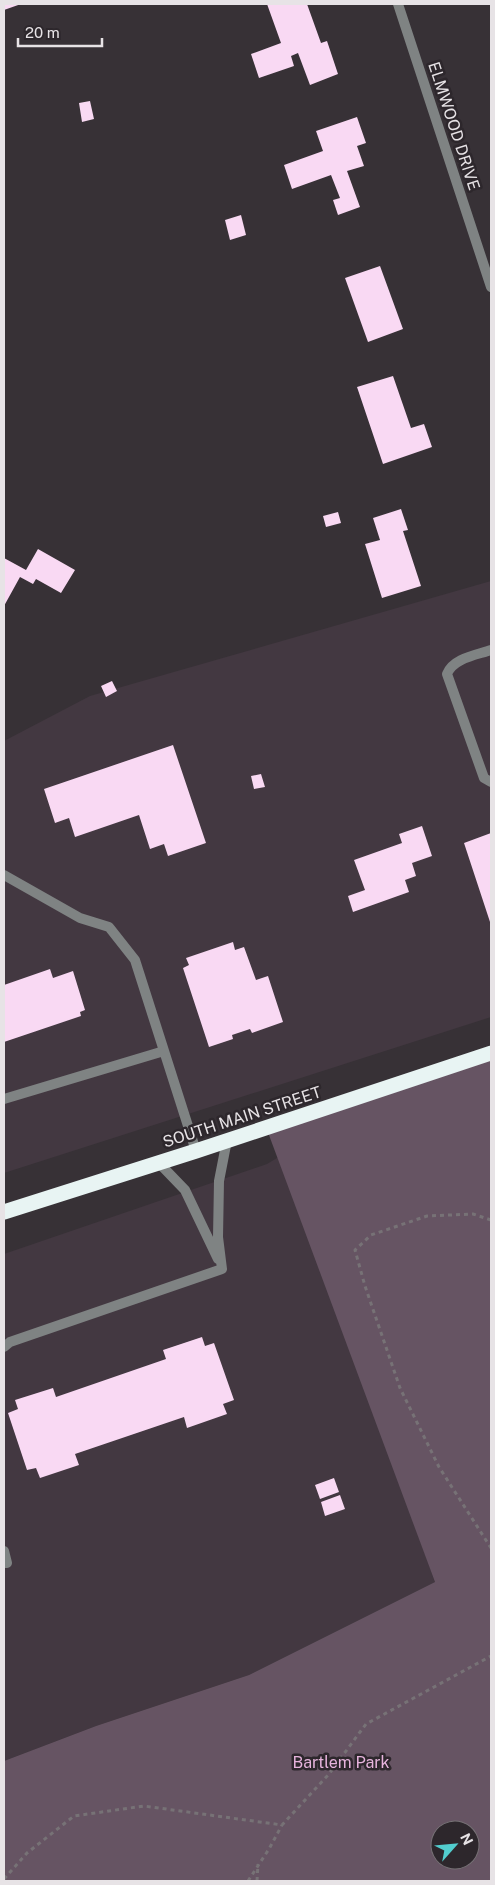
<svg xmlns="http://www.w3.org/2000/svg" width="495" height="1885" font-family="'Public Sans',sans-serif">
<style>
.built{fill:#433841}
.green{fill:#665463;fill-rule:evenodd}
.building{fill:#f9d9f3}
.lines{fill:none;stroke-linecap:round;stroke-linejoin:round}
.path{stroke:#777276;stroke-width:3;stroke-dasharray:4 4;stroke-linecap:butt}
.lane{stroke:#7f8383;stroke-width:10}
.street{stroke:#7f8383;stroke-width:10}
.highway{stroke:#e8f4f3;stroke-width:15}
.labels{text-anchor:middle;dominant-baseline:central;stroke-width:5;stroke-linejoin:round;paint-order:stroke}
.street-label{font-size:16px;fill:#e7e3e6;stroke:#2d272c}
.park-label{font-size:16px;fill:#e7b4dd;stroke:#2d272c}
</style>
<rect width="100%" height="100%" fill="#373136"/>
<path class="built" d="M491,581V1017L4,1173V741L90,696Z
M282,1155L435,1582L249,1675L96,1726L4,1761V1254L267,1164Z"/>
<path class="green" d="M491,1054V1881H4V1761L96,1726L249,1675L435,1582L266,1127ZM440,1830H470V1860H440Z"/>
<path class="building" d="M4,4H21L4,10Z
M267,4H307L321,43L327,41L338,74L310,85L298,53L291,56L294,66L259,78L251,54L281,43Z
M90,101L94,119L82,122L79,103Z
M357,117L366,143L357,146L364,166L347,171L360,207L338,215L333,200L340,198L331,175L292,189L284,165L323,151L316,131Z
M241,215L246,235L230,240L225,220Z
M380,266L403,329L368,342L345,278Z
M393,376L411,428L424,424L432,447L383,464L357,387Z
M401,509L408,530L403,531L421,586L382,598L365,544L380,540L373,518Z
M338,512L341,523L326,527L323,516Z
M38,549L75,570L61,593L36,579L33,584L20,577L4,606V558L26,570Z
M112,681L117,691L106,697L101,686Z
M173,745L206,843L168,856L164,844L150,849L139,815L75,837L69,818L55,823L44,789Z
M261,774L265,787L254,789L251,776Z
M422,826L432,856L412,863L416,876L405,880L409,892L353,912L348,896L365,890L354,860L402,843L399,834Z
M491,833V925L464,843Z
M233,942L235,950L244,947L256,980L268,976L283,1022L252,1033L250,1029L232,1035L233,1039L209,1047L183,968L189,965L186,958Z
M50,969L53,978L73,971L85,1010L80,1012L81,1016L4,1042V985Z
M202,1337L205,1346L214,1343L234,1400L223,1404L227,1414L187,1428L184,1417L75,1454L79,1465L40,1478L36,1468L27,1470L8,1413L18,1409L15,1400L53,1388L56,1397L166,1359L163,1350Z
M334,1478L339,1492L320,1499L315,1485Z
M340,1495L345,1509L325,1516L321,1502Z"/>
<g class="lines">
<path class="path" d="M491,1220L473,1214L427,1216L371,1235L355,1250L365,1286L400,1388L439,1467L491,1548
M4,1879L27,1853L74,1816L144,1806L282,1825L329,1774L366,1724L491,1656
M248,1881L269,1849L282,1825
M257,1881L258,1864"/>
<path class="lane" d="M491,650C477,655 453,658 447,674L484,778L491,782
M4,875L80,918L109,927L135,960L196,1151
M4,1099L164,1051
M159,1163L185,1190L218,1259
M222,1269L218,1237L219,1181L227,1140
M4,1347L10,1342L222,1269
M4,1551L7,1563H4"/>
<path class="street" d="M398,4L491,287"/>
<path class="highway" d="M4,1212L196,1151L491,1053"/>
</g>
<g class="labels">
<g class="street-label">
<text transform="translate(454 126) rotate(72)">ELMWOOD DRIVE</text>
<text transform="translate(242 1117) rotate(-18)">SOUTH MAIN STREET</text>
</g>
<g class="park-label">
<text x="341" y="1762">Bartlem Park</text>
</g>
</g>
<rect width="495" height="1885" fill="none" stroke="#e7e3e6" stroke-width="10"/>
<g transform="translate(455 1845) rotate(63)"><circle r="24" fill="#2d272c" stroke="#777276"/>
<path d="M0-4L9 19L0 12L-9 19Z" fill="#52cdce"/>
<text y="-8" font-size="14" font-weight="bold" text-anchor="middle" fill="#e7e3e6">N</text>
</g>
<path d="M18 38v8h84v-8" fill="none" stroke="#e7e3e6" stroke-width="2.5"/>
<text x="25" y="38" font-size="15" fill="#e7e3e6" stroke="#2d272c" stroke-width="4" paint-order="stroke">20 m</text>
</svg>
